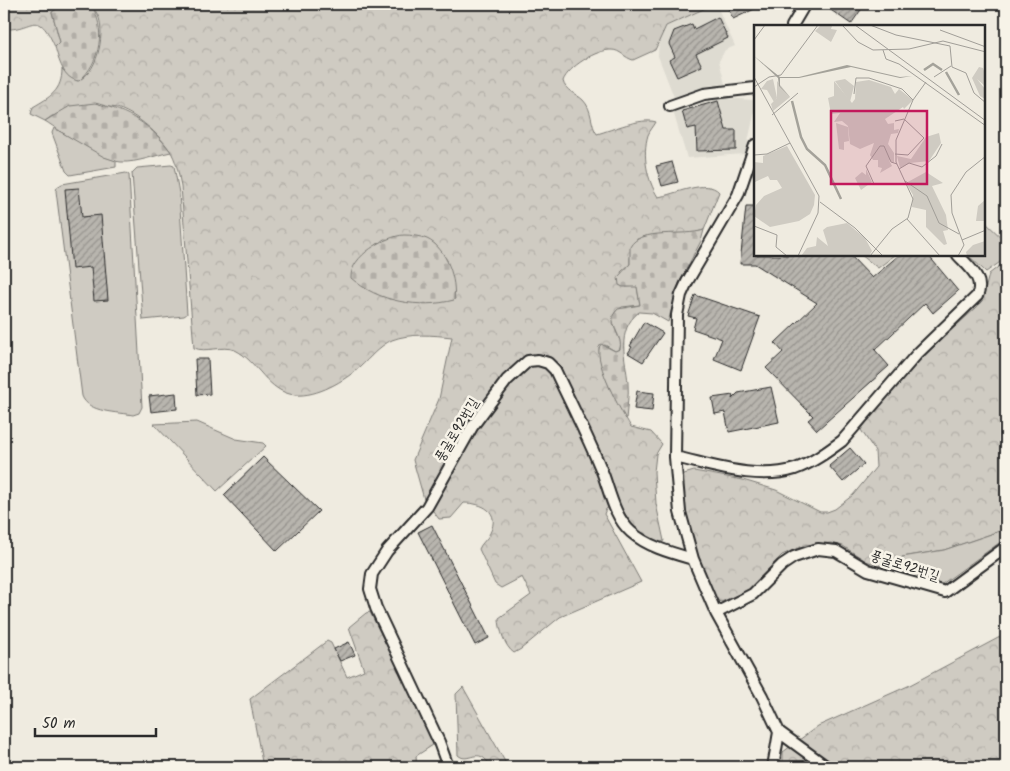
<svg xmlns="http://www.w3.org/2000/svg" width="1010" height="771" font-family="Kalam,'Poor Story',sans-serif">
<style>
.built{fill:#dedbd1}
.forest{fill:url(#forest-crowns);stroke:#7d7b76;fill-rule:evenodd}
.cemetery{fill:url(#cemetery-stones);stroke:#7d7b76}
.garden{fill:#cfcbc2;stroke:#7d7b76}
.lines{fill:none;stroke-linecap:round;stroke-linejoin:round}
.stream{stroke:#74726e;stroke-width:5}
.building{fill:url(#building-hatch);stroke:#2b2b2b}
.lane-casing{stroke:#2b2b2b;stroke-width:14}
.lane{stroke:#f7f3e8;stroke-width:10}
.labels{text-anchor:middle;dominant-baseline:central;stroke-width:5;stroke-linejoin:round;paint-order:stroke}
.street-label{font-size:14px;fill:#2b2b2b;stroke:#f7f3e8}
.inset-river{fill:none;stroke:#a4a29a;stroke-width:2.5}
.inset-road{fill:none;stroke:#a19e98;stroke-width:1}
.view{fill:#c2185b;fill-opacity:0.15;stroke:#c2185b;stroke-width:2.5}
.inset-edge{fill:none;stroke:#2b2b2b;stroke-width:2.5}
</style>
<defs>
<pattern id="forest-crowns" width="20" height="18" patternUnits="userSpaceOnUse" patternTransform="scale(1.25)"><rect width="20" height="18" fill="#cfcbc2"/><path d="M2 6a3 3 0 1 1 6 0M12 15a3 3 0 1 1 6 0" fill="none" stroke="#b2aea7"/></pattern>
<pattern id="cemetery-stones" width="16" height="16" patternUnits="userSpaceOnUse" patternTransform="scale(1.25)"><rect width="16" height="16" fill="#cfcbc2"/><path d="M2 7V4a2 2 0 0 1 4 0v3zM10 15v-3a2 2 0 0 1 4 0v3z" fill="#b2aea7"/></pattern>
<pattern id="building-hatch" width="6" height="6" patternUnits="userSpaceOnUse" patternTransform="scale(1.25)"><rect width="6" height="6" fill="#b8b5ae"/><path d="M-1 1l2-2M0 6l6-6M5 7l2-2" fill="none" stroke="#96938e"/></pattern>
</defs>
<rect width="100%" height="100%" fill="#efebe0"/>
<filter id="ink" filterUnits="userSpaceOnUse"><feTurbulence type="fractalNoise" baseFrequency=".02" numOctaves="2"/><feDisplacementMap in="SourceGraphic" scale="10" xChannelSelector="R" yChannelSelector="G"/><feConvolveMatrix kernelMatrix="1 2 1 2 8 2 1 2 1" color-interpolation-filters="sRGB"/></filter>
<g filter="url(#ink)">
<path class="built" d="M716,4L735,46L725,50L719,61L725,84L707,86L674,97L658,56L659,37L666,26Z
M721,98L755,100V111L745,154L687,158L673,111Z"/>
<path class="forest" d="M11,4H64L52,12L60,42L59,45L55,47C37,6 33,31 4,29V9Z
M91,4H710L708,7L666,26L655,50L633,60C625,58 620,50 612,50C597,49 568,67 563,81C565,91 577,94 583,100C593,110 590,125 597,134C612,130 641,117 656,122C654,126 650,130 648,135C642,155 647,180 658,197C673,195 707,178 719,192L704,230C682,238 658,230 637,239L630,258V264L621,272L626,287L637,286L640,305L622,307L615,312L613,324L621,343L620,349L615,351L605,345L599,347C600,375 617,403 631,427L651,432L662,444L656,454L654,472L656,504L664,541C643,550 627,514 617,503L606,509L604,514L641,582L560,617L521,649L514,653C505,647 499,629 499,618L531,595L522,577L501,588L495,584L479,549C481,543 488,539 490,533C501,511 482,503 464,503L451,518L439,519L424,499L413,460L439,399L452,337C433,335 410,333 392,340C379,346 370,358 360,367C344,381 317,397 295,395C267,392 258,361 235,350C222,345 206,353 194,348L181,187C179,175 177,164 172,154C162,136 130,107 109,107C90,108 70,113 52,116L45,121L31,114L33,107C50,97 62,91 62,69L77,81C97,74 105,37 99,18C97,13 94,8 91,4ZM384,239L435,244L447,260L455,299H389L355,281L366,253Z
M1006,261V529L944,550L902,557L893,570L866,561L843,546L831,543L805,545L782,555L747,591L721,602L716,600C704,580 674,494 684,474L694,471L743,480L776,490L820,512H827L835,509L853,495L876,467L875,451L861,430C892,383 935,345 977,307L983,299L989,274Z
M370,612L434,741L433,745L416,756L417,767H263L250,699L327,641L331,643L347,677L364,670L349,627L366,613Z
M1000,637H1006V767H783V752L818,726L908,686Z
M463,687L508,767H491C478,744 469,765 458,755L456,694Z"/>
<path class="cemetery" d="M64,4H91C106,28 101,62 79,81C63,79 59,60 55,47L60,42L52,12Z
M95,103C130,112 149,123 171,152C156,155 137,163 121,162C98,160 64,133 45,121L70,106Z
M704,230L701,241L679,283L668,322L652,313L639,312C615,331 626,359 628,383C629,395 627,407 626,419C618,406 591,356 601,344L615,351L620,349C623,337 611,328 613,315L618,309L640,305L637,287H623L619,285L618,277L630,264V247C640,227 684,237 704,230Z
M404,235C411,235 420,236 427,239C447,248 457,281 454,300C420,309 378,302 351,278C350,256 386,236 404,235Z"/>
<path class="garden" d="M54,128L104,157L116,161V167L70,175L66,171L52,133Z
M171,165L174,166L179,193L187,314L184,316L143,320L132,173L137,168Z
M126,173L129,175L142,407L139,413L133,415C118,412 88,413 82,396L56,191L57,187L62,184Z
M984,221L1006,242V258L986,272L968,255H984Z
M861,255H895L878,268Z
M197,422L236,439L263,443L266,446L217,491L154,424Z
M1006,529V538L942,584H935L893,570L902,557L944,550Z"/>
<g class="lines">
<path class="stream" d="M4,758L7,767"/>
</g>
<path class="building" d="M726,4H765L733,19Z
M822,4H865L851,24Z
M718,17L728,38L696,54L702,66L677,77L669,60L675,57L669,44L674,31L692,24L694,29Z
M718,101L726,130H736V150L697,151L696,127L687,129L682,111Z
M672,162L678,182L662,186L656,166Z
M79,188L82,217L101,215L108,300L94,301L91,267L72,269L65,189Z
M746,206H755V255H850L872,278L899,255H928L958,291L933,313L925,303L875,350L889,366L817,430L808,420L813,416L766,368L783,352L775,343L817,303L755,264H740Z
M695,295L760,317L741,370L714,359L722,339L693,329L696,318L688,316Z
M644,322L663,333L643,362L628,353L632,347L630,346Z
M195,359H208L210,394L197,395Z
M771,387L779,422L729,432L725,412L715,414L712,398L733,395L732,399L738,393Z
M637,391L654,393L652,411L634,409Z
M176,393L177,409L151,412L149,396Z
M850,448L864,464L843,482L829,466Z
M263,457L319,511L277,551L224,495Z
M432,525L489,638L475,645L418,532Z
M349,642L355,655L340,661L334,649Z"/>
<g class="lines">
<g class="lane-casing">
<path id="lane" d="M792,26L805,4
M670,106L704,94L755,88
M755,145L738,195L687,282L681,295L677,315L675,457L680,512L693,559L716,613L762,696L779,732L773,767
M675,457C712,465 757,481 795,469C812,463 827,452 842,441L917,354L977,296C985,279 969,267 958,255
M716,613L753,594L782,565L794,557L818,549L836,551L868,570L945,592L1006,547
M779,732L827,767
M447,764L439,742L376,608L370,589L372,574L387,551L427,507L472,427L507,380L528,361L538,360L548,363L555,370C571,404 589,439 603,474C610,493 615,518 631,532C648,547 672,553 693,559"/>
</g>
<use href="#lane" class="lane"/>
</g>
</g>
<g class="labels">
<g class="street-label">
<text transform="translate(457 430) rotate(-59)">풍굴로92번길</text>
<text transform="translate(905 566) rotate(18)">풍굴로92번길</text>
</g>
</g>
<g transform="translate(754 25)">
<rect width="231" height="231" fill="#efebe0"/>
<path d="M19,54L23,73L20,77L13,65L7,64L13,56Z" fill="#cfcbc2"/>
<path d="M225,42L229,43L231,49V61L223,54L231,64V74L226,71L218,53ZM115,55L137,62L141,69L145,64L159,75L150,84L149,82L131,94L134,99L140,98V105L145,104L144,108L137,109L134,119L140,128V138L135,135L138,141L126,148L128,143L124,142V135H119L116,130L120,118L106,124L96,119L94,101L88,96L80,97L86,88L77,89L74,73L80,71V56L98,78L101,74L102,57ZM23,56L36,72L19,86L17,79L23,73ZM185,108L187,118L175,136L156,138L146,143L143,131L157,134L172,112ZM33,121L61,170L60,180L56,189L45,196L16,202L0,191L2,180L10,171L28,163L23,155H16L14,151L1,157L0,164V137L9,138V131ZM112,144L118,157L107,165L101,153L108,147L112,150ZM172,147L189,158L178,161L192,190L194,205L189,206L193,219L190,220L172,202V185L158,182L159,170L152,158ZM231,175V196H222L224,181ZM93,198L111,213L118,226L115,231H47L53,223L62,221L63,212L74,221L69,205L73,202ZM231,216V231H213L212,227L219,220Z" fill="#cfcbc2"/>
<path d="M67,0L78,1L77,4L83,5L77,17L61,6ZM91,54L100,61L96,77L81,56ZM82,98L94,102L95,116L90,117V125L85,124Z" fill="#cfcbc2"/>
<path d="M0,31L26,52H45L93,40L146,52L158,51L146,53L97,42L45,53H26V61L36,72L25,61L24,53Z" fill="#a4a29a"/>
<path class="inset-river" d="M170,45L179,39L188,45M192,47L205,70M38,76L47,112L53,124L71,140L87,174"/>
<path class="inset-road" d="M88,0L104,17L119,25L155,24L189,16L232,27M101,0L232,96M116,0L142,10L196,21L198,42L212,48L220,68L232,78M186,5L232,22M0,15L11,0M129,25L132,34L145,39L232,101M0,52L65,171L64,188L44,231M180,52L197,41M0,62L15,52L27,50L64,0M100,69L102,53H115L148,64L159,75M18,90L44,68M141,96L150,94L170,113L154,130L141,129M0,130L13,129L36,118M145,144L155,138L168,142L182,131L188,119M151,156L173,171L185,198L205,209M120,159L112,141L126,121H130L137,137L143,139M66,177L101,203L129,231M153,194L186,231M0,201L23,210L22,222L33,231M208,215L232,205M116,231L138,204L154,193L159,174L142,137V115L159,75L172,57M204,231L210,220L198,188L197,170L212,147L232,131"/>
<path class="view" d="M77,86H173V159H77Z"/>
<rect width="231" height="231" class="inset-edge"/>
</g>
<rect width="1010" height="771" fill="none" stroke="#f7f3e8" stroke-width="20"/>
<rect x="10" y="10" width="990" height="751" fill="none" stroke="#2b2b2b" stroke-width="2" filter="url(#ink)"/>
<path d="M35 728v8h121v-8" fill="none" stroke="#2b2b2b" stroke-width="2.5"/>
<text x="42" y="728" font-size="15" fill="#2b2b2b" stroke="#f7f3e8" stroke-width="4" paint-order="stroke">50 m</text>
</svg>
